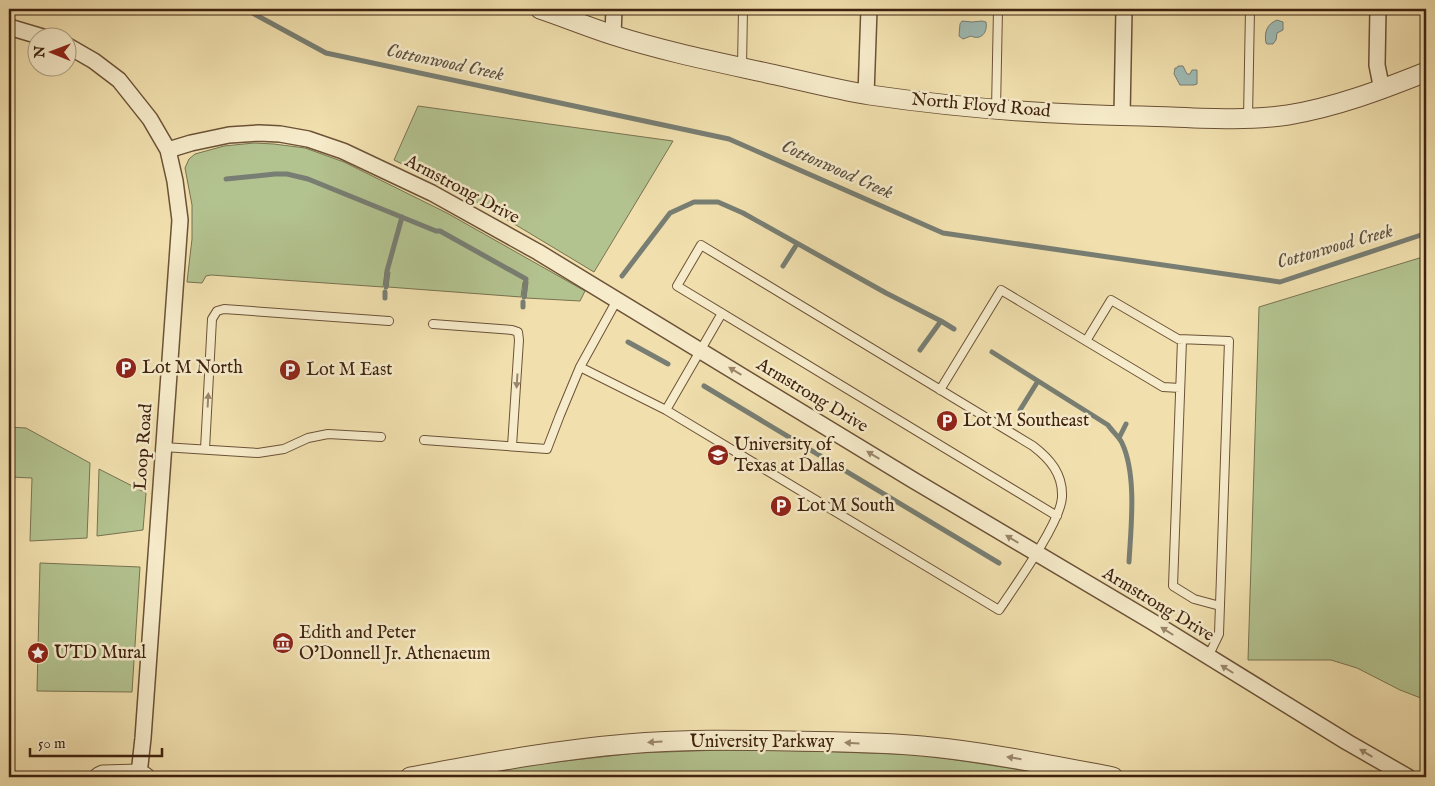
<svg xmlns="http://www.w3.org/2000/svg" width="1435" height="786" font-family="'IM FELL English',serif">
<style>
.green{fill:#b3c390;stroke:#797250}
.water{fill:#9ebbb5;stroke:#787e73}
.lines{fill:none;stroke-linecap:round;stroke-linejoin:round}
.stream{stroke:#787e73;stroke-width:5}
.service-casing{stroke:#6c5237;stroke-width:10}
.minor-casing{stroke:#6c5237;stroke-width:18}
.tertiary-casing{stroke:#6c5237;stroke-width:21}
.service{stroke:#f6ebca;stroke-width:8}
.minor{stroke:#f6ebca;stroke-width:15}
.tertiary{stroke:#f6ebca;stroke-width:19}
.oneway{fill:#9a866c}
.labels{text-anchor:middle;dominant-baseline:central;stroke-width:5;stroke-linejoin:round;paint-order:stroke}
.street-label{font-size:18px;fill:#3f220f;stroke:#f6ebca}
.poi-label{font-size:18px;fill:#3f220f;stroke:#f6ebca;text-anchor:start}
.water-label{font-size:19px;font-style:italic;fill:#5c5041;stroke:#f6ebca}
</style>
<rect width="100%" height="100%" fill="#f1e0ae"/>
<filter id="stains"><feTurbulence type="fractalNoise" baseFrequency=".004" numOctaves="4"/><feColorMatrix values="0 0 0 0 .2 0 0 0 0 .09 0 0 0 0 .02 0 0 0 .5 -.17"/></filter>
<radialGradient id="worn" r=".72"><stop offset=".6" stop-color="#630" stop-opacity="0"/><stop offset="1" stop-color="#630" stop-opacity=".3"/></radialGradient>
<path class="green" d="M418,106L673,141L594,272L496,213L447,186L394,160Z
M254,143L274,144L305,148L344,162L447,213L585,291L580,301L526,298L528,282H523L521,297L388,287L390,272H385L383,287L211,275L206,276L202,283L187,282L192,239V205L185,168L189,159L195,154L224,146Z
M1426,256V700L1400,690L1357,668L1331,660H1248L1259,307Z
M9,427L26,428L90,463L87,538L30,541L32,478L10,477V470L9,469Z
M99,469L146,493L143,530L97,536Z
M40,563L140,567L132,692L37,691Z
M750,749L924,755L1067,777H468L512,767L636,753Z"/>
<path class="water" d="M1277,20L1283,22V30L1277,33L1276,40L1273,44H1267L1266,43C1264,32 1267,24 1277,20Z
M962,21L972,22L982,21L986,22C988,32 981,41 971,36L963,39L959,36L960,24Z
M1178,66H1183L1187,74H1190L1192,70H1197V84L1194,85H1180L1174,74L1175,68H1177Z"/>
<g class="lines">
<path class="stream" d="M245,9L326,53L729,139L943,233L1280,282L1421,235H1426
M226,179L275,174H287L308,179L436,231H440L526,279L524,297
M783,266L797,244
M622,276L670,213L694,202H718L743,213L886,293L941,321L954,329
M386,287L387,271L402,217
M385,298V292
M523,307V302
M628,342L668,364
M920,350L941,321
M992,352L1108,425C1112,431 1119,437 1122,443C1137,475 1131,527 1129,562
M704,386L999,563
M1020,410L1038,381
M1119,438L1126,424"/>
<g class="service-casing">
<path id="service" d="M742,67L743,9
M996,109L998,9
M1248,118L1250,9
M433,324L512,330L518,332L519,340L512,446
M1182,340L1173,586L1194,599L1220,606
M1086,341L1111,300L1178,339L1229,341L1219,634L1208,657
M580,367L666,410L999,610C1015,586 1061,522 1062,497C1063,474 1050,459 1033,446L701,245L677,286L1057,516
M940,390L1001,290L1163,387L1180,388
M666,410L722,313
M424,440L547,449L560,415L580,367L617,300
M163,447L258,453L284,449L308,438L328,434L381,437
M205,449L212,319L217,311L224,309L389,321"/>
</g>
<g class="minor-casing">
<path id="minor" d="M1378,9L1377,65L1382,90
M9,27L46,38
M613,35L614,9
M68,46L94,61L119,80L150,119L168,150L175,181L180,220L143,738L139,774
M866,95L869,9
M1122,116L1124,9
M168,150L191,143L229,135L259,133L280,134L308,139L343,151L432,193L538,252L913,480L1151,621L1347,742L1408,777"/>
</g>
<g class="tertiary-casing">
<path id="tertiary" d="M540,9C564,17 588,27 613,35C666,52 722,63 776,75C807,82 838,90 870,95C960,108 1051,115 1142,116C1189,117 1241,122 1288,115C1336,107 1381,90 1426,72
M99,777L103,775L139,774L145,777
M410,777C482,764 554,750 627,744C681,739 736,740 790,741C834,742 879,742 922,746C987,752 1050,765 1113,777"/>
</g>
<use href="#service" class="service"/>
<use href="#minor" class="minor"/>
<use href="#tertiary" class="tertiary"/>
</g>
<defs><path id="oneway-solid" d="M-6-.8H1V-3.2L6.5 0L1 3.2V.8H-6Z" transform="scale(1.25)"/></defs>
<g class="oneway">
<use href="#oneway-solid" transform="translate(735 371) rotate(-149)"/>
<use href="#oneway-solid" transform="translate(517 381) rotate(94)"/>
<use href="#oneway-solid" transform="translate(208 400) rotate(-87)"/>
<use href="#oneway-solid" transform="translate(873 455) rotate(-149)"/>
<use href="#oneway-solid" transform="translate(1012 539) rotate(-149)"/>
<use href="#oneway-solid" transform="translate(1167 631) rotate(-148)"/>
<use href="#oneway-solid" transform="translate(1227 669) rotate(-148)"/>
<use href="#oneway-solid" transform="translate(655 742) rotate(177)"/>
<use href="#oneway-solid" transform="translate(852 743) rotate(-177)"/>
<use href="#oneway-solid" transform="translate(1366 753) rotate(-149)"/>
<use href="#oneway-solid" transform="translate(1014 758) rotate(-171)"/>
</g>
<defs>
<g id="parking-disc" transform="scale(1.125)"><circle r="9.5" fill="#8f2418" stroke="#f6ebca"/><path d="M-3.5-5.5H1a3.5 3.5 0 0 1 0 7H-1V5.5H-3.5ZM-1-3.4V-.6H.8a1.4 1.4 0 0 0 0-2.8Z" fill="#fff"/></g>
<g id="university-disc" transform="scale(1.125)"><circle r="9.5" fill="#8f2418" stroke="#f6ebca"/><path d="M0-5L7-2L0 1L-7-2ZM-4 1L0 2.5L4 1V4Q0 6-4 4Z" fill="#fff"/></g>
<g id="museum-disc" transform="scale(1.125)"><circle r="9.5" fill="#8f2418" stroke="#f6ebca"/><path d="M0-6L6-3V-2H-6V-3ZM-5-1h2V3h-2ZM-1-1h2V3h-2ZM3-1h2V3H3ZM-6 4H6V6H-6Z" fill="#fff"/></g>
<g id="sight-disc" transform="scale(1.125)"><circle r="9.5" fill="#8f2418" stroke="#f6ebca"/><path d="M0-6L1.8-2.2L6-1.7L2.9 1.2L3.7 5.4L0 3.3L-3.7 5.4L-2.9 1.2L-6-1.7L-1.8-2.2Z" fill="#fff"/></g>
</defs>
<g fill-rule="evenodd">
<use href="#parking-disc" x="126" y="368"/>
<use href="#parking-disc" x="290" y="370"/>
<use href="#parking-disc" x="947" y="421"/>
<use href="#university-disc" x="718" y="455"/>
<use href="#parking-disc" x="781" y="506"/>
<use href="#museum-disc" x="283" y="643"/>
<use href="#sight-disc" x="38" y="653"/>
</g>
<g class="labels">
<g class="street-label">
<text transform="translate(981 106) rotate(5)">North Floyd Road</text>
<text transform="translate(462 190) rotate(28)">Armstrong Drive</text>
<text transform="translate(812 396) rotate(31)">Armstrong Drive</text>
<text transform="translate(144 447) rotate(-86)">Loop Road</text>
<text transform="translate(1158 605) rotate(31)">Armstrong Drive</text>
<text x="762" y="742">University Parkway</text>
</g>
<g class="poi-label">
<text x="142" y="368">Lot M North</text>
<text x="306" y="370">Lot M East</text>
<text x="963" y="421">Lot M Southeast</text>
<text x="734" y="445">University of<tspan x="734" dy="21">Texas at Dallas</tspan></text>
<text x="797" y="506">Lot M South</text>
<text x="299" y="633">Edith and Peter<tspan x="299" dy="21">O’Donnell Jr. Athenaeum</tspan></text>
<text x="54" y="653">UTD Mural</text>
</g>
<g class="water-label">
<text transform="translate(445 63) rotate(12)">Cottonwood Creek</text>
<text transform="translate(837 170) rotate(24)">Cottonwood Creek</text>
<text transform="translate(1335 247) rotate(-16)">Cottonwood Creek</text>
</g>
</g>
<rect width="1435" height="786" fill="none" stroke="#f1e0ae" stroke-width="30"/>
<rect x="10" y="10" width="1415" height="766" fill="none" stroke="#3f220f" stroke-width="2.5"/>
<rect x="15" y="15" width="1405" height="756" fill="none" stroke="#3f220f"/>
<g transform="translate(52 52) rotate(271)"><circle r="24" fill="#f6ebca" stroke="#ad9b7f"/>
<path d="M0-4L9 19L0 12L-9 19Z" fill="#8f2418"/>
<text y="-8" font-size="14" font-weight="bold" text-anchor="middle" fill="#3f220f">N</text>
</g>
<path d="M30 748v8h132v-8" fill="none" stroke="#3f220f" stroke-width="2.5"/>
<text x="38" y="748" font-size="15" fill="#3f220f" stroke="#f6ebca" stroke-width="4" paint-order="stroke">50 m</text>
<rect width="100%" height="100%" filter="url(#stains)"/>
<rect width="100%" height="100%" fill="url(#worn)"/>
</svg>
